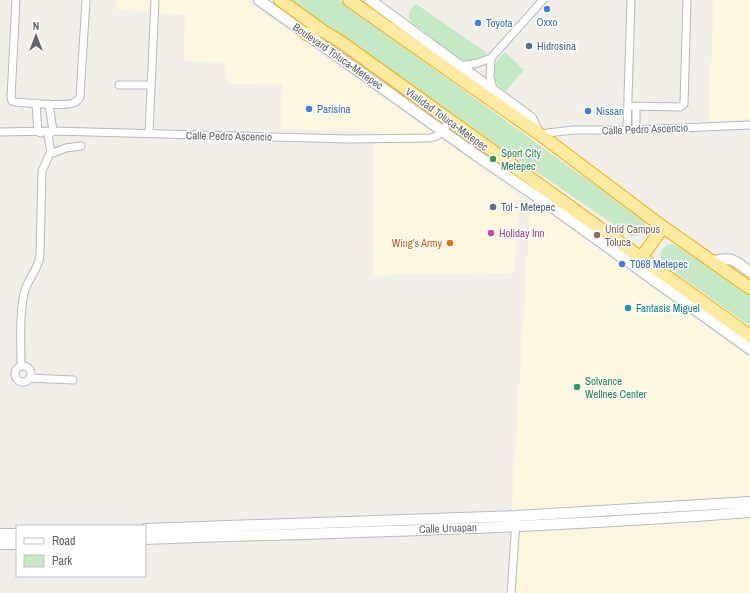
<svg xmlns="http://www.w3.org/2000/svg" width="750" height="593" font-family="'Archivo Narrow',sans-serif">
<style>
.commercial{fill:#fef7e0}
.green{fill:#c5e8c5}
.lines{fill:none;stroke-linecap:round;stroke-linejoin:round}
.minor-casing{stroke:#b5b8bc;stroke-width:9}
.secondary-casing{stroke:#b6babf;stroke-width:12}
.trunk-casing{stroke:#f9ab00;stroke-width:14}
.minor{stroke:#fff;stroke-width:7}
.secondary{stroke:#fff;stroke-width:10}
.trunk{stroke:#feeaa1;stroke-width:12}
.shop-dot{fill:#3f7fe0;stroke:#fff;stroke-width:1.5}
.service-dot{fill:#5c6f8a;stroke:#fff;stroke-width:1.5}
.leisure-dot{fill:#2e9e5b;stroke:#fff;stroke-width:1.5}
.hotel-dot{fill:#d1479c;stroke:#fff;stroke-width:1.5}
.education-dot{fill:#8d6e63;stroke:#fff;stroke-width:1.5}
.food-dot{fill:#e8710a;stroke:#fff;stroke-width:1.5}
.culture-dot{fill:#0f9aa8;stroke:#fff;stroke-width:1.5}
.labels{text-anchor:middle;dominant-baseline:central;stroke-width:3;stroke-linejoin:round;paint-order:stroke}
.shop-label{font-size:11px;fill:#366cbe;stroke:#fff;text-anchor:start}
.service-label{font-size:11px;fill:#4e5e75;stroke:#fff;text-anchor:start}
.street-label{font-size:11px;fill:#5f6368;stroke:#fff}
.leisure-label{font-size:11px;fill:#27864d;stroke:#fff;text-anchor:start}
.education-label{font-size:11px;fill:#785e54;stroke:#fff;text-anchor:start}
.hotel-label{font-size:11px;fill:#b23c85;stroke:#fff;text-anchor:start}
.food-label{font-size:11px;fill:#c56008;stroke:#fff;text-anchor:end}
.culture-label{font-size:11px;fill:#0d838f;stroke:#fff;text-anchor:start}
</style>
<rect width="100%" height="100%" fill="#f1efe8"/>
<path class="commercial" d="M116,0H246L520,196L514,273L374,275L375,132L281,129L283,83L227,84L226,62L184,61L185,15L115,9Z
M714,0H750V119L709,121Z
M531,200L750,358V593H514L511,519Z"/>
<path class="green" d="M289,0H339L359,14L579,174L643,216L646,223L644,232L638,236H631L500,147Z
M416,4L487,53C466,75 446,49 430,36C424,31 414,26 410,20C407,13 411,8 416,4Z
M505,52L524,70L505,92C489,78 490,67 505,52Z
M671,244L676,245L750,296V326L663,264C658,255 661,247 671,244Z"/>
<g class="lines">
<g class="minor-casing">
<path id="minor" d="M16,0L11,98L12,101L15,102C29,103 62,107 73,103C77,102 78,100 80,97L86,0
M491,58L490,77L493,89
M460,66L478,63L491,58L543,0
M119,85H151
M36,103L38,132L41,133
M49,104L53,131L50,134
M629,106L680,107L684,104L687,0
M636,106V130
M627,130L631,0
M0,132L53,131L348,139L430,138L437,136L451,121
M149,133L155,0
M540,134L573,130H636L750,125
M50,154L66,148L81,146
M15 374a8 8 0 1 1 16 0a8 8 0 1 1-16 0Z
M21,366C21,344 19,310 25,290C29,278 38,269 40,256L42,171L51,151L48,136
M30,378L73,380
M511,593L516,521"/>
</g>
<g class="secondary-casing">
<path id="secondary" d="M259,0L476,155L545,202L750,349
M370,0L531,118L538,133
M713,261C733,256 735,261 750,272
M145,529L516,516L750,502
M0,534H17
M145,539C347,532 549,528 750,512
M0,544H17"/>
</g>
<g class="trunk-casing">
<path id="trunk" d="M280,0L323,31L341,42L750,336
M349,0L538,133L663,227L750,288
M306,34L321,30
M641,258L663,227"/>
</g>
<use href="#minor" class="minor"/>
<use href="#secondary" class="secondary"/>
<use href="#trunk" class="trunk"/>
</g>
<g class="shop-dot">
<circle cx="547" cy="9" r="4"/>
<circle cx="478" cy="23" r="4"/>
<circle cx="309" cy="109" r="4"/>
<circle cx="588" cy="111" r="4"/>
<circle cx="622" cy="264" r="4"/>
</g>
<g class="service-dot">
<circle cx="529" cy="46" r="4"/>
<circle cx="493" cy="207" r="4"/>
</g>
<g class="leisure-dot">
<circle cx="493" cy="159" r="4"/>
<circle cx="577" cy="387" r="4"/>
</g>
<circle class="hotel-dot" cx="491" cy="233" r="4"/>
<circle class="education-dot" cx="597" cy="235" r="4"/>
<circle class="food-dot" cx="450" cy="243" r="4"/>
<circle class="culture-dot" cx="628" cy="308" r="4"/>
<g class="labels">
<g class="shop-label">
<text x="547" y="22" text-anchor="middle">Oxxo</text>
<text x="486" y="23">Toyota</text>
<text x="317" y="109">Parisina</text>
<text x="596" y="111">Nissan</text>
<text x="630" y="264">T068 Metepec</text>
</g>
<g class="service-label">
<text x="537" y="46">Hidrosina</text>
<text x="501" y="207">Tol - Metepec</text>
</g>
<g class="street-label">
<text transform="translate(338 56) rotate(35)">Boulevard Toluca-Metepec</text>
<text transform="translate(447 119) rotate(36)">Vialidad Toluca-Metepec</text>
<text transform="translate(645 129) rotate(-2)">Calle Pedro Ascencio</text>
<text transform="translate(229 136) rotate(1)">Calle Pedro Ascencio</text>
<text transform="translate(448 528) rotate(-2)">Calle Uruapan</text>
</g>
<g class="leisure-label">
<text x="501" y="153">Sport City<tspan x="501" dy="13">Metepec</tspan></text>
<text x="585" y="381">Solvance<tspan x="585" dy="13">Wellnes Center</tspan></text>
</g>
<g class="education-label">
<text x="605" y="229">Unid Campus<tspan x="605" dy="13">Toluca</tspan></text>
</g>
<g class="hotel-label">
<text x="499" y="233">Holiday Inn</text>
</g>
<g class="food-label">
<text x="442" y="243">Wing's Army</text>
</g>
<g class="culture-label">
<text x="636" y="308">Fantasis Miguel</text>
</g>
</g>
<rect x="16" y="525" width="130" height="52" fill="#ffffff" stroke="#bfc1c3"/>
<rect x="24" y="538" width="20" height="6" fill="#ffffff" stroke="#bfc1c3"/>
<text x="52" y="545" font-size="12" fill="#5f6368">Road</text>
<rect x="24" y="555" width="20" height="12" fill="#c5e8c5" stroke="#bfc1c3"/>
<text x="52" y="565" font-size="12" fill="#5f6368">Park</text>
<g transform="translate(36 36)" stroke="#ffffff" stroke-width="3" paint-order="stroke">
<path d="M0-3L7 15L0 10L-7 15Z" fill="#5f6368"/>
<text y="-6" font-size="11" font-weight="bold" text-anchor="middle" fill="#5f6368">N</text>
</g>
</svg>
